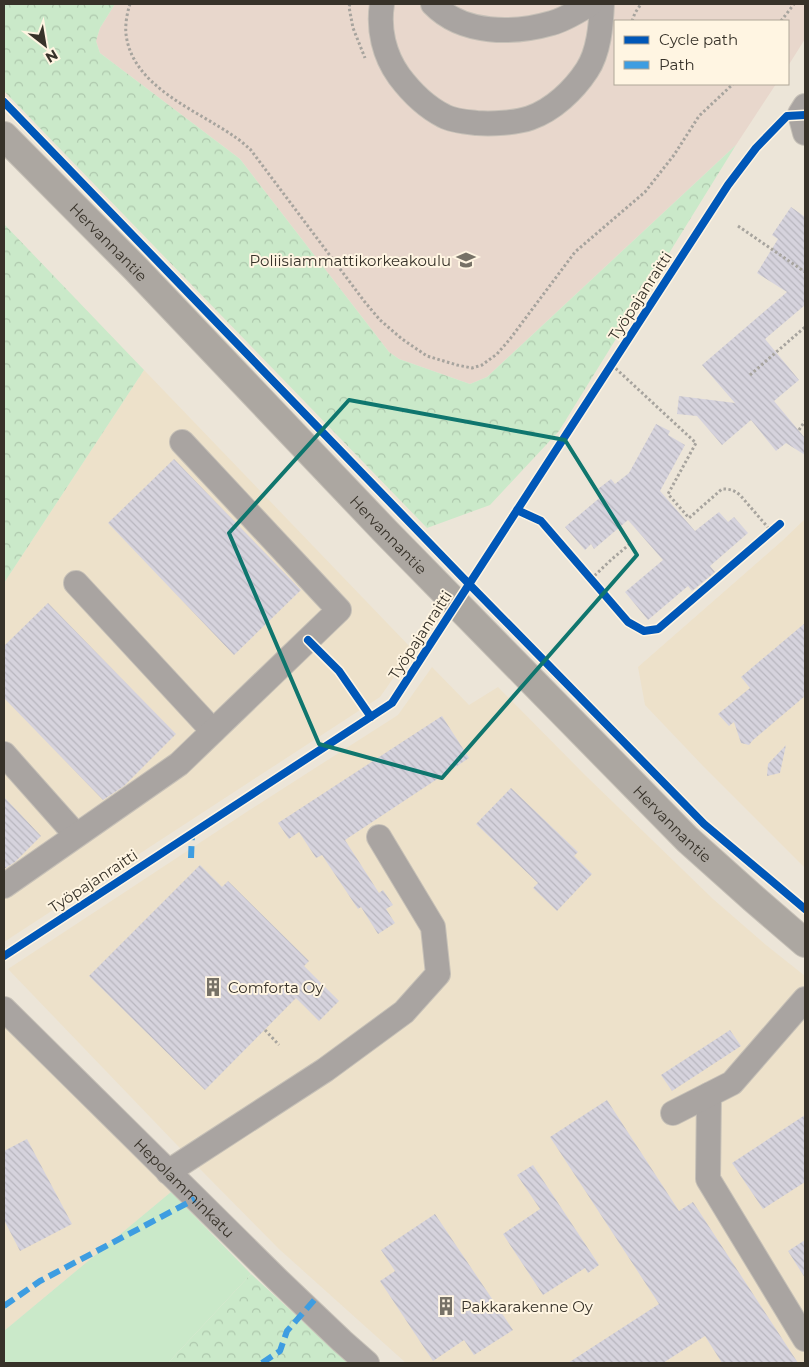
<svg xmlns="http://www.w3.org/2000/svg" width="809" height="1367" font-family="Montserrat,sans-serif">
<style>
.built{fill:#ede1ca}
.education{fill:#e8d7cc}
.grass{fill:#cae9c9}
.forest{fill:url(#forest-crowns)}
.building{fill:url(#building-back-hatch)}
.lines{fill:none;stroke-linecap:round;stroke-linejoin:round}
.minor-casing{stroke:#c6c0b7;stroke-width:26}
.major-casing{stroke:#c6c0b7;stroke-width:30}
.path{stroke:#a7a49e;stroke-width:3;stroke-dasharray:2.5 2.5;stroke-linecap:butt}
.minor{stroke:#a9a4a1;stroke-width:24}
.major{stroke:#aca7a1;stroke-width:28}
.quiet{stroke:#3e9de1;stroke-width:6;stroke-dasharray:12 6;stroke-linecap:butt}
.cycleway-casing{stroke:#fff5e2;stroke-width:11}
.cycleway{stroke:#0057b8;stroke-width:8}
.marked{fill:none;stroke:#0f766e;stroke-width:4;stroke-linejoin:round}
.labels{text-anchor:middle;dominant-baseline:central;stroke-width:4;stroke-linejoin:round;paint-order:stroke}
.street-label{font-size:15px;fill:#373229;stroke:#fff5e2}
.poi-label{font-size:15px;fill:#373229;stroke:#fff5e2;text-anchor:start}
</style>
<defs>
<pattern id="forest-crowns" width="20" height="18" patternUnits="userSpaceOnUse" patternTransform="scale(1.25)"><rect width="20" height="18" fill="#cae9c9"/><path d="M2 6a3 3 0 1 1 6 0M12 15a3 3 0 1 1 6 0" fill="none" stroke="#aec8ad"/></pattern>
<pattern id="building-back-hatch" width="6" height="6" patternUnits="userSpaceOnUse" patternTransform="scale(1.25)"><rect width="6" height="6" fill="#d6d3dd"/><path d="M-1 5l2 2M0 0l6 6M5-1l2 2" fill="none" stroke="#b8b6be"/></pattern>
</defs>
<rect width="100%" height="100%" fill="#ece5d8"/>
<path class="built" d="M144,370L413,650L380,697L4,942V583Z
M805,519V868L704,767L645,705L638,667L782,541Z
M432,667L469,705L498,687L585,775L713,899L766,945L805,976V1363H406L279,1249L201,1170L8,969L248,811L398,715Z
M4,1025L171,1192L4,1331Z"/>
<path class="education" d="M115,4H805V39L788,66V21H615V84H776L736,145L487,377L470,384L399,359L389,352L240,159L100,53L96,41L100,28Z"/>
<path class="grass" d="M171,1192L251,1274L168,1363H4V1331Z"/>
<path class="forest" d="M4,4H115L100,28L96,41L100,53L240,159L389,352L399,359L470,384L487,377L736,145L559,431L490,505L427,528L4,91Z
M4,224L144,370L4,583Z
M251,1274L348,1363H168Z"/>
<path class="building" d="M791,207L805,217V305L765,339L799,380L774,401L805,438V455L786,443L776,451L751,420L722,445L697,416L677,414L679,396L735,403L702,365L787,292L757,273L778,239L772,235Z
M656,424L670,431L668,435L685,445L660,491L695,531L719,512L728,522L734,517L748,533L710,566L715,572L692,591L688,586L648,620L625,592L663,560L628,520L594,549L591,544L585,550L565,527L603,495L598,489L611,479L615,484L629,473Z
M174,459L301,590L234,655L108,523Z
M48,603L176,734L124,786L103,800L4,698V646Z
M805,623V696L753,740L749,745L741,743L734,722L729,726L718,714L750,688L741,677Z
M442,716L469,758L345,840L379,893L383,890L393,905L386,909L395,923L378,934L361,907L358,909L322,855L316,858L299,832L289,839L278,823Z
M786,745L780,773L767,776L768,764Z
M511,788L578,852L574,856L592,874L557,911L533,888L538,883L476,824Z
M4,797L41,836L15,862L4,869Z
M200,865L222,887L228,881L309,961L304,966L339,1001L319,1021L296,998L205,1090L89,976Z
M730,1030L741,1046L672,1091L661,1075Z
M607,1100L679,1211L693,1202L798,1363H722L705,1336L663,1363H568L659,1304L550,1137Z
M805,1115V1182L763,1209L732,1163Z
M27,1139L72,1224L20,1251L4,1220V1151Z
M533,1165L599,1265L588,1273L585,1268L543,1295L503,1234L540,1209L517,1175Z
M435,1214L513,1330L474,1355L464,1340L433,1361L380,1281L395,1271L381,1250Z
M805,1240V1278L788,1251Z"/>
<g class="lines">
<g class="minor-casing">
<g id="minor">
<path d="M382,4C378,29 384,55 399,76C411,92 426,107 444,116C453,121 467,122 477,123C491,124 516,123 530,118C553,110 574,90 587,70C599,52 601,25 602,4"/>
<path d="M433,4C463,35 514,34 552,23C564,20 580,10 590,4"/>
<path d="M805,106L800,114L805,133"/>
<path d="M76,583L213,731"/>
<path d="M4,754L76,835"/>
<path d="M4,886L179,764L339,610L182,442"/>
<path id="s1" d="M4,1009L278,1280L342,1341L367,1363"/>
<path d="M709,1095L708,1179L805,1339"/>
<path d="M673,1113L732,1083L805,999"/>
<path d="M168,1172L325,1070L404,1012L438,974L433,927L379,837"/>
</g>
</g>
<g class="major-casing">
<g id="major">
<path id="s2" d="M4,136L135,268L385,531L687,839L754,899L805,943"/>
</g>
</g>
<path class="path" d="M130,4C127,13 125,25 126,34C132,87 197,110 235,137C240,140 245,145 250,149L364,301L380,320L402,339L427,356L457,365L472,368L482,365L497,354L510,339L575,252L645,192L674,155L699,116L733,84
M350,4L349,7L353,28L365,58
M632,21L635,13L641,4
M781,21L794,4
M738,226L805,272
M612,365L696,443L668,494L689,518L722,489C730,489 734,490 740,495L771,531
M750,375L805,327
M799,430L805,421
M591,579L612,559L631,543
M265,1030L279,1045"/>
<use href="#minor" class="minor"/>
<use href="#major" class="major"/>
<path class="quiet" d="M191,858L192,833
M4,1306L40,1281L195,1199
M262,1363L280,1351L287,1331L317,1297"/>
<g class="cycleway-casing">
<path id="cycleway" d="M4,102L469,584L704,824L805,909
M517,510L541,521L628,622L644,631L658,629L780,524
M308,640L339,671L371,717
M4,956L392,703L728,185L756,148L787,116L805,115"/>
</g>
<use href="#cycleway" class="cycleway"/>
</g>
<path class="marked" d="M349,400L565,440L637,555L442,778L319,744L229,533Z"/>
<defs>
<g id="university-bare" transform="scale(1.5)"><path d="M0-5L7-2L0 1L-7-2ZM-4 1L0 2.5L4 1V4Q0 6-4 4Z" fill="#767166" stroke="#fff5e2" stroke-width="2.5" paint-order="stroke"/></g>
<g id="building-bare" transform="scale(1.5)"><path d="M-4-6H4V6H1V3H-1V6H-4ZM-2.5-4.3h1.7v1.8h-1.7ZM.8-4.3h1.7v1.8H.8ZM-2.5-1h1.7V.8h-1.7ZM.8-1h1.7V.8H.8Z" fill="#767166" stroke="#fff5e2" stroke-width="2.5" paint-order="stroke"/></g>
</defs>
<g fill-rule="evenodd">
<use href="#university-bare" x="466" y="260"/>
<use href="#building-bare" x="213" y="987"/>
<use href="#building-bare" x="446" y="1306"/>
</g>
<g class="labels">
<g class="street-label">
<text stroke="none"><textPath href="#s2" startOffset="149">Hervannantie</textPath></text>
<text transform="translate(640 296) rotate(-57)">Työpajanraitti</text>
<text stroke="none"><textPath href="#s2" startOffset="554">Hervannantie</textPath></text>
<text transform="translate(420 635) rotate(-57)">Työpajanraitti</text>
<text stroke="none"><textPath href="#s2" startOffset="959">Hervannantie</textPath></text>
<text transform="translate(93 881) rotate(-33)">Työpajanraitti</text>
<text stroke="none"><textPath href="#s1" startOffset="254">Hepolamminkatu</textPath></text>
</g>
<g class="poi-label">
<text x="451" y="260" text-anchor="end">Poliisiammattikorkeakoulu</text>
<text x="228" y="987">Comforta Oy</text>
<text x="461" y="1306">Pakkarakenne Oy</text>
</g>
</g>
<rect width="809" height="1367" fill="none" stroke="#373229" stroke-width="10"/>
<rect x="614" y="20" width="175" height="65" fill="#fff5e2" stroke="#afa798"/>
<rect x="624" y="36" width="25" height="8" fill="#0057b8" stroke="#afa798"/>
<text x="659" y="45" font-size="15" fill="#373229">Cycle path</text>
<rect x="624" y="61" width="25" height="8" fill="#3e9de1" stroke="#afa798"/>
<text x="659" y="70" font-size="15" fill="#373229">Path</text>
<g transform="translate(45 45) rotate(149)" stroke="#fff5e2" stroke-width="4" paint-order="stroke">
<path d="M0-4L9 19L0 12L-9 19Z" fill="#373229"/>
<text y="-8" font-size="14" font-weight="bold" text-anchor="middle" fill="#373229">N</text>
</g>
</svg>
